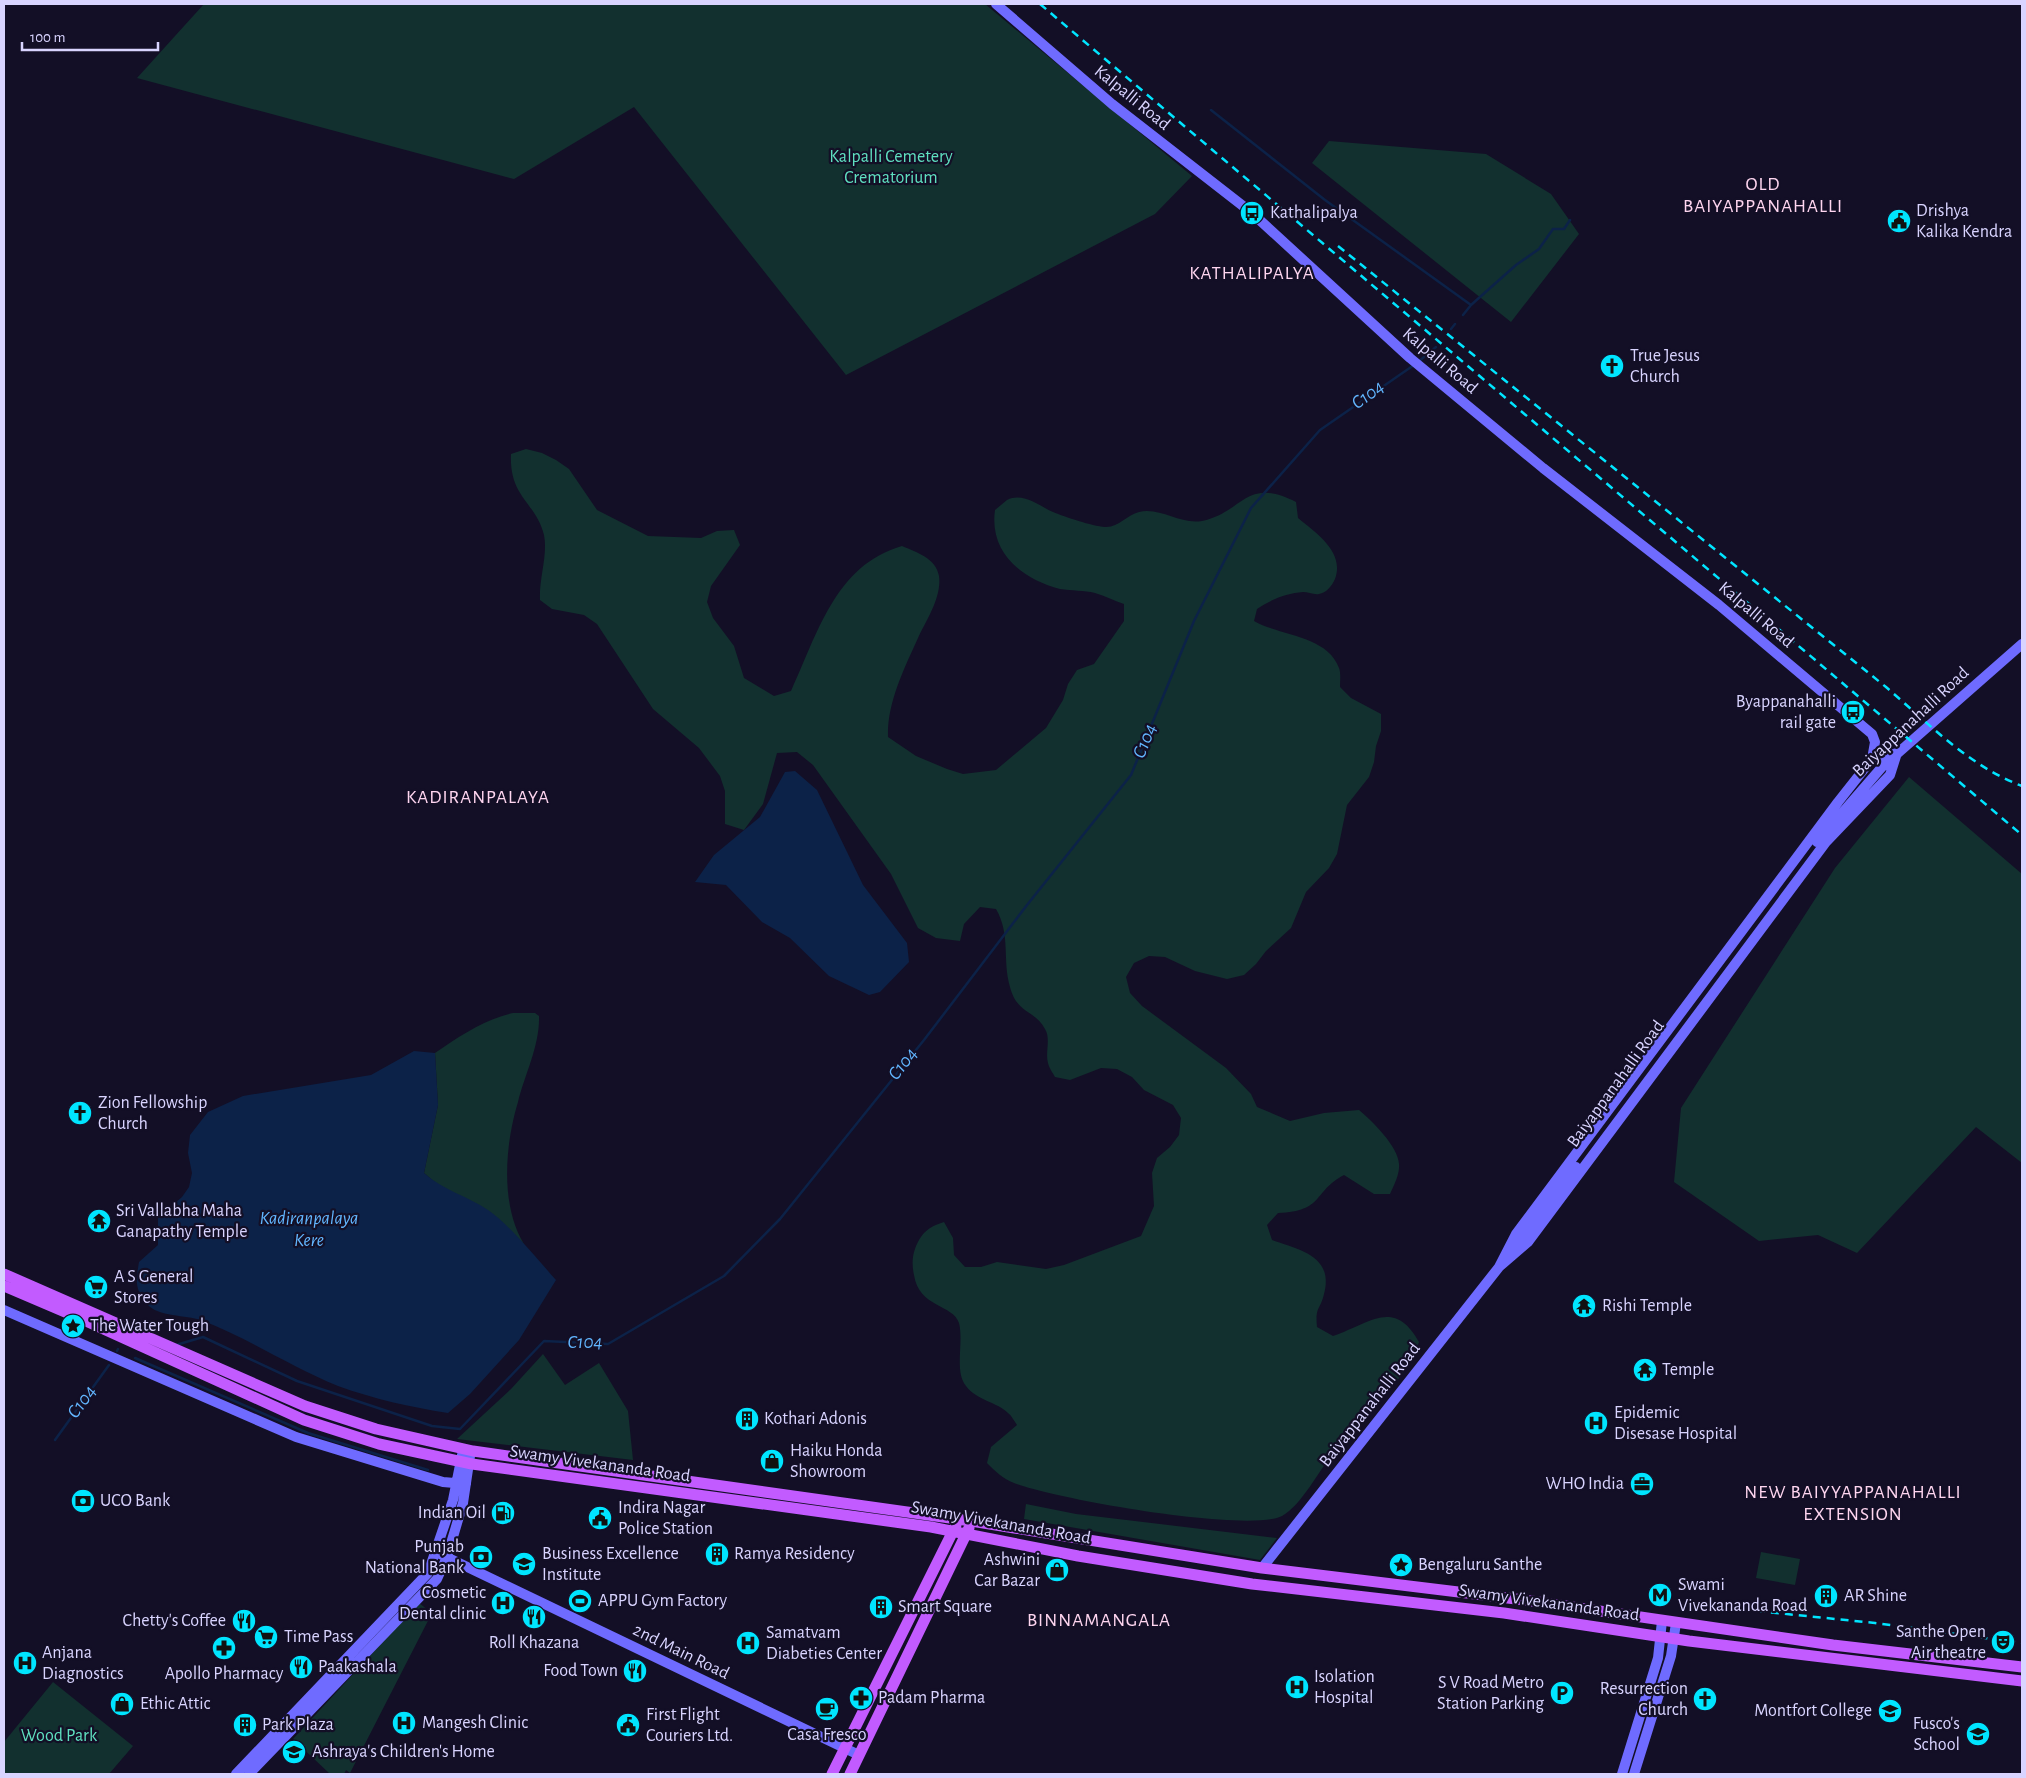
<svg xmlns="http://www.w3.org/2000/svg" width="2026" height="1778" font-family="'Alegreya Sans',sans-serif">
<style>
.green{fill:#12302f}
.water{fill:#0c2248}
.lines{fill:none;stroke-linecap:round;stroke-linejoin:round}
.stream{stroke:#0c2248;stroke-width:2.5}
.secondary{stroke:#6f6bff;stroke-width:10}
.primary{stroke:#c25bff;stroke-width:11}
.rail{stroke:#00e5ff;stroke-width:2.5;stroke-dasharray:8 6;stroke-linecap:butt}
.labels{text-anchor:middle;dominant-baseline:central;stroke-width:4.5;stroke-linejoin:round;paint-order:stroke}
.street-label{font-size:18px;fill:#d9d4ff;stroke:#130f26}
.park-label{font-size:18px;fill:#5fe0c0;stroke:#130f26}
.poi-label{font-size:18px;fill:#d9d4ff;stroke:#130f26;text-anchor:start}
.neighbourhood-label{font-size:19px;letter-spacing:1px;fill:#ffd6f0;stroke:#130f26}
.water-label{font-size:19px;font-style:italic;fill:#62b6ff;stroke:#130f26}
</style>
<rect width="100%" height="100%" fill="#130f26"/>
<path class="green" d="M204,4H985L1192,176L1155,214L846,375L634,107L514,179L137,78Z
M1329,141L1486,154L1551,194L1579,234L1511,322L1312,163Z
M526,449L542,453L556,460L569,469L597,510L648,536L701,538L717,531L734,530L740,545L711,586L707,602L713,618L734,646L744,678L774,696L791,691C817,635 835,565 902,546C916,552 936,558 939,576C942,597 926,621 918,638C904,669 887,703 888,737L916,756L947,769L963,774L996,770L1046,728L1063,700L1068,684L1077,670L1094,664L1124,621V604C1115,601 1105,596 1095,593C1084,590 1072,591 1060,589C1022,579 989,553 995,510C999,507 1003,503 1007,500C1023,492 1039,506 1053,512C1065,517 1092,526 1105,527C1118,528 1127,515 1139,512C1161,507 1180,525 1202,521C1244,512 1245,476 1296,502L1298,518C1316,533 1345,552 1335,579C1332,586 1326,593 1319,594C1314,595 1308,592 1303,592C1287,593 1270,600 1257,609L1254,621C1280,636 1327,635 1339,668C1341,673 1340,681 1340,687L1351,698L1381,714V731L1376,746L1374,762L1369,777L1347,805L1337,854L1329,868L1306,892L1291,928L1266,951L1256,964L1244,975L1227,979L1195,971L1165,957L1149,956L1134,963L1126,977L1130,993L1142,1006L1226,1068L1251,1094L1257,1107L1290,1121L1324,1113L1359,1110C1372,1121 1398,1146 1399,1164C1400,1174 1394,1185 1390,1194H1374L1344,1175C1312,1192 1325,1211 1278,1213L1267,1225L1272,1240C1300,1250 1334,1256 1324,1294C1320,1311 1315,1306 1317,1327L1333,1336C1369,1324 1394,1297 1419,1342C1403,1386 1362,1416 1334,1452C1320,1469 1301,1506 1282,1516C1247,1533 1055,1499 1014,1483C1003,1479 995,1471 987,1463L991,1447L1017,1425C1014,1421 1012,1416 1008,1413C997,1402 976,1400 966,1386C954,1371 964,1343 959,1323C953,1304 919,1308 914,1275C912,1266 912,1257 915,1249C921,1233 928,1227 944,1222L953,1238L954,1255L965,1267H981L997,1262L1046,1269L1064,1265L1141,1236L1154,1206L1152,1173L1157,1158L1170,1147L1179,1135L1181,1118L1173,1105L1144,1090L1132,1077L1117,1069L1101,1068L1070,1080L1055,1077C1053,1073 1049,1068 1048,1063C1045,1053 1051,1038 1045,1029C1034,1009 1017,1014 1010,987C1002,959 1011,935 996,909L980,907L964,924L960,941L936,938L918,928L891,874L813,765L797,752L777,753L763,804L744,830L725,824V791L720,776L699,748L653,709L597,624L584,615L552,609L540,600C539,578 548,555 544,535C536,502 509,498 511,454Z
M1909,777L2022,874V1163L1976,1127L1857,1253L1818,1235L1759,1241L1674,1182L1681,1108L1835,868Z
M513,1013H535L539,1016C540,1045 525,1074 518,1102C505,1145 500,1205 524,1244L488,1211L437,1184L424,1173L438,1105L435,1053C460,1036 483,1020 513,1013Z
M543,1354L565,1385L599,1363L628,1411L633,1460L457,1439L511,1389Z
M1026,1504L1076,1514L1277,1538L1260,1560L1024,1519Z
M1761,1552L1800,1559L1795,1585L1756,1578Z
M419,1603L432,1613L350,1773L346,1770L344,1774H330L293,1739Z
M53,1682L133,1746L109,1774H4V1742Z"/>
<path class="water" d="M795,771L817,790L863,885L907,943L909,962L880,992L869,995L829,976L790,938L762,922L726,885L695,882L714,855L760,817L785,772Z
M414,1051L435,1053L438,1105L424,1173C443,1190 467,1196 488,1210C511,1226 537,1259 556,1280L519,1340L470,1394L448,1413C410,1407 374,1399 338,1386C291,1367 248,1338 201,1320C186,1315 158,1317 147,1304C134,1289 136,1280 139,1262L158,1245V1218L182,1197L189,1187L192,1173L188,1153L190,1135L208,1112L243,1096L371,1075Z"/>
<g class="lines">
<path class="stream" d="M1211,110L1325,200L1471,305L1463,315
M1471,305L1516,265L1539,249L1553,229H1564L1570,220
M1451,329L1455,324
M1418,362L1436,347
M176,1345L203,1337L297,1381L432,1426L460,1429L544,1341L608,1344L724,1276L780,1219L924,1040L1027,905L1131,775L1194,621L1251,508L1320,430L1414,365
M117,1351L118,1349
M135,1358L308,1433L428,1470
M55,1440L109,1365"/>
<path class="secondary" d="M996,4L1112,104L1252,213L1410,358L1543,468L1719,605L1872,734L1875,742L1872,759
M1897,753L1890,775L1826,842L1528,1242L1499,1267L1516,1234L1838,802L1872,759Z
M1817,842L1882,767L2022,644
M1515,1247L1576,1167
M4,1310L296,1437L443,1482L466,1484
M436,1552L859,1755
M1262,1568L1503,1262
M236,1774L428,1573L453,1500L462,1455
M249,1774L437,1579L447,1557L463,1503L470,1456
M1622,1774L1658,1658L1662,1621
M1634,1774L1671,1656L1676,1623"/>
<path class="primary" d="M4,1274L305,1406L376,1429L473,1451L971,1521L1262,1568L1524,1600L1833,1645L2022,1667
M4,1286L86,1321L304,1420L379,1444L472,1464L931,1527L1078,1556L1252,1584L1504,1613L1689,1641L2022,1681
M832,1774L956,1525
M850,1774L969,1528"/>
<path class="rail" d="M1040,4L2022,835
M1338,246L1886,687C1929,724 1969,766 2022,786
M1757,1611L1875,1623L2022,1643"/>
</g>
<defs>
<g id="bus-disc" transform="scale(1.25)"><circle r="9.5" fill="#00e5ff" stroke="#130f26"/><path d="M-5-6H5V4H4V6H2V4H-2V6H-4V4H-5ZM-3.5-4V0h7V-4ZM-3.5 1.2v1.5H-2V1.2ZM2 1.2v1.5H3.5V1.2Z" fill="#111"/></g>
<g id="civic-disc" transform="scale(1.25)"><circle r="9.5" fill="#00e5ff" stroke="#130f26"/><path d="M-.6-6.5H3V-4.5H.6V-3L4-1V1h2V6H-6V1h2V-1L-.6-3ZM-1.2 2.5V6h2.4V2.5Z" fill="#111"/></g>
<g id="church-disc" transform="scale(1.25)"><circle r="9.5" fill="#00e5ff" stroke="#130f26"/><path d="M-1.2-6h2.4v3.5h3.3v2.4h-3.3V6h-2.4V-.1h-3.3v-2.4h3.3Z" fill="#111"/></g>
<g id="temple-disc" transform="scale(1.25)"><circle r="9.5" fill="#00e5ff" stroke="#130f26"/><path d="M0-6L5-2H3V0L6.5 2.5H4V6H1.5V3h-3V6H-4V2.5H-6.5L-3 0V-2H-5Z" fill="#111"/></g>
<g id="supermarket-disc" transform="scale(1.25)"><circle r="9.5" fill="#00e5ff" stroke="#130f26"/><path d="M-6-5.5h2.5l.6 2H6L4.5 2H-2.5L-4.4-4H-6ZM-1.5 3.2a1.3 1.3 0 1 0 .1 0ZM3 3.2a1.3 1.3 0 1 0 .1 0Z" fill="#111"/></g>
<g id="sight-disc" transform="scale(1.25)"><circle r="9.5" fill="#00e5ff" stroke="#130f26"/><path d="M0-6L1.8-2.2L6-1.7L2.9 1.2L3.7 5.4L0 3.3L-3.7 5.4L-2.9 1.2L-6-1.7L-1.8-2.2Z" fill="#111"/></g>
<g id="building-disc" transform="scale(1.25)"><circle r="9.5" fill="#00e5ff" stroke="#130f26"/><path d="M-4-6H4V6H1V3H-1V6H-4ZM-2.5-4.3h1.7v1.8h-1.7ZM.8-4.3h1.7v1.8H.8ZM-2.5-1h1.7V.8h-1.7ZM.8-1h1.7V.8H.8Z" fill="#111"/></g>
<g id="hospital-disc" transform="scale(1.25)"><circle r="9.5" fill="#00e5ff" stroke="#130f26"/><path d="M-5-5h3v3.5h4V-5h3V5h-3V1.5h-4V5h-3Z" fill="#111"/></g>
<g id="shop-disc" transform="scale(1.25)"><circle r="9.5" fill="#00e5ff" stroke="#130f26"/><path d="M-5-2.5h2.3a2.7 3.5 0 0 1 5.4 0H5L5.5 6h-11ZM-1.5-2.5h3a1.5 2.3 0 0 0-3 0Z" fill="#111"/></g>
<g id="office-disc" transform="scale(1.25)"><circle r="9.5" fill="#00e5ff" stroke="#130f26"/><path d="M-6-3h4V-5.5h4V-3h4V5H-6ZM-1-4.5V-3h2v-1.5ZM-6 0V1H6V0Z" fill="#111"/></g>
<g id="bank-disc" transform="scale(1.25)"><circle r="9.5" fill="#00e5ff" stroke="#130f26"/><path d="M-6-4H6V4H-6ZM0-2.3a2.3 2.3 0 1 0 0 4.6a2.3 2.3 0 1 0 0-4.6Z" fill="#111"/></g>
<g id="fuel-disc" transform="scale(1.25)"><circle r="9.5" fill="#00e5ff" stroke="#130f26"/><path d="M-5.5-6h7V0h2V4h1.3V-2.5L3-4.5l.8-.8L6-3V5H2.5V1h-1V6h-7ZM-4.2-4.7v3.2H.2V-4.7Z" fill="#111"/></g>
<g id="university-disc" transform="scale(1.25)"><circle r="9.5" fill="#00e5ff" stroke="#130f26"/><path d="M0-5L7-2L0 1L-7-2ZM-4 1L0 2.5L4 1V4Q0 6-4 4Z" fill="#111"/></g>
<g id="metro-disc" transform="scale(1.25)"><circle r="9.5" fill="#00e5ff" stroke="#130f26"/><path d="M-5.5 5V-5H-3L0 0L3-5H5.5V5H3V-.5L0 4L-3-.5V5Z" fill="#111"/></g>
<g id="stadium-disc" transform="scale(1.25)"><circle r="9.5" fill="#00e5ff" stroke="#130f26"/><path d="M0-5a6.5 5 0 1 0 0 10a6.5 5 0 1 0 0-10ZM-3.5-1.8h7v3.6h-7Z" fill="#111"/></g>
<g id="restaurant-disc" transform="scale(1.25)"><circle r="9.5" fill="#00e5ff" stroke="#130f26"/><path d="M-5-6h1v4h1v-4h1v4h1v-4h1v5L-1.5 .5V6h-2V.5L-5-1ZM5-6V6H3V1.5H1.5Q1.5-4 5-6Z" fill="#111"/></g>
<g id="theatre-disc" transform="scale(1.25)"><circle r="9.5" fill="#00e5ff" stroke="#130f26"/><path d="M-5-5.5Q0-4 5-5.5V0Q5 5 0 6Q-5 5-5 0ZM-3.3-2.5H-1v1.5H-3.3ZM1-2.5H3.3v1.5H1ZM-2.8 1Q0 5.5 2.8 1Z" fill="#111"/></g>
<g id="pharmacy-disc" transform="scale(1.25)"><circle r="9.5" fill="#00e5ff" stroke="#130f26"/><path d="M-2-6h4v4h4v4h-4v4h-4v-4h-4v-4h4Z" fill="#111"/></g>
<g id="parking-disc" transform="scale(1.25)"><circle r="9.5" fill="#00e5ff" stroke="#130f26"/><path d="M-3.5-5.5H1a3.5 3.5 0 0 1 0 7H-1V5.5H-3.5ZM-1-3.4V-.6H.8a1.4 1.4 0 0 0 0-2.8Z" fill="#111"/></g>
<g id="cafe-disc" transform="scale(1.25)"><circle r="9.5" fill="#00e5ff" stroke="#130f26"/><path d="M-5.5-4.5H6V0H3Q3 3.5 0 3.5H-2.5Q-5.5 3.5-5.5 0ZM3-3.2v2h1.7v-2ZM-6 4.5H4V6H-6Z" fill="#111"/></g>
<g id="school-disc" transform="scale(1.25)"><circle r="9.5" fill="#00e5ff" stroke="#130f26"/><path d="M0-5L7-2L0 1L-7-2ZM-4 1L0 2.5L4 1V4Q0 6-4 4Z" fill="#111"/></g>
</defs>
<g fill-rule="evenodd">
<use href="#bus-disc" x="1252" y="213"/>
<use href="#civic-disc" x="1899" y="221"/>
<use href="#church-disc" x="1612" y="366"/>
<use href="#bus-disc" x="1853" y="712"/>
<use href="#church-disc" x="80" y="1113"/>
<use href="#temple-disc" x="99" y="1221"/>
<use href="#supermarket-disc" x="96" y="1287"/>
<use href="#temple-disc" x="1584" y="1306"/>
<use href="#sight-disc" x="73" y="1326"/>
<use href="#temple-disc" x="1645" y="1370"/>
<use href="#building-disc" x="747" y="1419"/>
<use href="#hospital-disc" x="1596" y="1423"/>
<use href="#shop-disc" x="772" y="1461"/>
<use href="#office-disc" x="1642" y="1484"/>
<use href="#bank-disc" x="83" y="1501"/>
<use href="#fuel-disc" x="503" y="1513"/>
<use href="#civic-disc" x="600" y="1518"/>
<use href="#building-disc" x="717" y="1554"/>
<use href="#bank-disc" x="481" y="1557"/>
<use href="#university-disc" x="524" y="1564"/>
<use href="#sight-disc" x="1401" y="1565"/>
<use href="#shop-disc" x="1057" y="1570"/>
<use href="#metro-disc" x="1660" y="1595"/>
<use href="#building-disc" x="1826" y="1596"/>
<use href="#stadium-disc" x="580" y="1601"/>
<use href="#hospital-disc" x="503" y="1603"/>
<use href="#building-disc" x="881" y="1607"/>
<use href="#restaurant-disc" x="534" y="1617"/>
<use href="#restaurant-disc" x="244" y="1621"/>
<use href="#supermarket-disc" x="266" y="1637"/>
<use href="#theatre-disc" x="2003" y="1642"/>
<use href="#hospital-disc" x="748" y="1643"/>
<use href="#pharmacy-disc" x="224" y="1648"/>
<use href="#hospital-disc" x="25" y="1663"/>
<use href="#restaurant-disc" x="301" y="1667"/>
<use href="#restaurant-disc" x="635" y="1671"/>
<use href="#hospital-disc" x="1297" y="1687"/>
<use href="#parking-disc" x="1562" y="1693"/>
<use href="#pharmacy-disc" x="861" y="1698"/>
<use href="#church-disc" x="1705" y="1699"/>
<use href="#shop-disc" x="122" y="1704"/>
<use href="#cafe-disc" x="827" y="1709"/>
<use href="#university-disc" x="1890" y="1711"/>
<use href="#hospital-disc" x="404" y="1723"/>
<use href="#building-disc" x="245" y="1725"/>
<use href="#civic-disc" x="628" y="1725"/>
<use href="#school-disc" x="1978" y="1734"/>
<use href="#school-disc" x="294" y="1752"/>
</g>
<g class="labels">
<g class="street-label">
<text transform="translate(1132 98) rotate(39)">Kalpalli Road</text>
<text transform="translate(1440 361) rotate(40)">Kalpalli Road</text>
<text transform="translate(1756 615) rotate(40)">Kalpalli Road</text>
<text transform="translate(1911 722) rotate(-43)">Baiyappanahalli Road</text>
<text transform="translate(1616 1084) rotate(-54)">Baiyappanahalli Road</text>
<text transform="translate(1370 1405) rotate(-52)">Baiyappanahalli Road</text>
<text transform="translate(600 1464) rotate(8)">Swamy Vivekananda Road</text>
<text transform="translate(1001 1523) rotate(10)">Swamy Vivekananda Road</text>
<text transform="translate(1549 1603) rotate(8)">Swamy Vivekananda Road</text>
<text transform="translate(681 1652) rotate(26)">2nd Main Road</text>
</g>
<g class="park-label">
<text x="891" y="157">Kalpalli Cemetery<tspan x="891" dy="21">Crematorium</tspan></text>
<text x="59" y="1736">Wood Park</text>
</g>
<g class="poi-label">
<text x="1916" y="211">Drishya<tspan x="1916" dy="21">Kalika Kendra</tspan></text>
<text x="1270" y="213">Kathalipalya</text>
<text x="1630" y="356">True Jesus<tspan x="1630" dy="21">Church</tspan></text>
<text x="1836" y="702" text-anchor="end">Byappanahalli<tspan x="1836" dy="21">rail gate</tspan></text>
<text x="98" y="1103">Zion Fellowship<tspan x="98" dy="21">Church</tspan></text>
<text x="116" y="1211">Sri Vallabha Maha<tspan x="116" dy="21">Ganapathy Temple</tspan></text>
<text x="114" y="1277">A S General<tspan x="114" dy="21">Stores</tspan></text>
<text x="1602" y="1306">Rishi Temple</text>
<text x="90" y="1326">The Water Tough</text>
<text x="1662" y="1370">Temple</text>
<text x="1614" y="1413">Epidemic<tspan x="1614" dy="21">Disesase Hospital</tspan></text>
<text x="764" y="1419">Kothari Adonis</text>
<text x="790" y="1451">Haiku Honda<tspan x="790" dy="21">Showroom</tspan></text>
<text x="1624" y="1484" text-anchor="end">WHO India</text>
<text x="100" y="1501">UCO Bank</text>
<text x="618" y="1508">Indira Nagar<tspan x="618" dy="21">Police Station</tspan></text>
<text x="486" y="1513" text-anchor="end">Indian Oil</text>
<text x="464" y="1547" text-anchor="end">Punjab<tspan x="464" dy="21">National Bank</tspan></text>
<text x="542" y="1554">Business Excellence<tspan x="542" dy="21">Institute</tspan></text>
<text x="734" y="1554">Ramya Residency</text>
<text x="1040" y="1560" text-anchor="end">Ashwini<tspan x="1040" dy="21">Car Bazar</tspan></text>
<text x="1418" y="1565">Bengaluru Santhe</text>
<text x="1678" y="1585">Swami<tspan x="1678" dy="21">Vivekananda Road</tspan></text>
<text x="486" y="1593" text-anchor="end">Cosmetic<tspan x="486" dy="21">Dental clinic</tspan></text>
<text x="1844" y="1596">AR Shine</text>
<text x="598" y="1601">APPU Gym Factory</text>
<text x="898" y="1607">Smart Square</text>
<text x="226" y="1621" text-anchor="end">Chetty's Coffee</text>
<text x="1986" y="1632" text-anchor="end">Santhe Open<tspan x="1986" dy="21">Air theatre</tspan></text>
<text x="766" y="1633">Samatvam<tspan x="766" dy="21">Diabeties Center</tspan></text>
<text x="284" y="1637">Time Pass</text>
<text x="534" y="1643" text-anchor="middle">Roll Khazana</text>
<text x="42" y="1653">Anjana<tspan x="42" dy="21">Diagnostics</tspan></text>
<text x="318" y="1667">Paakashala</text>
<text x="618" y="1671" text-anchor="end">Food Town</text>
<text x="224" y="1674" text-anchor="middle">Apollo Pharmacy</text>
<text x="1314" y="1677">Isolation<tspan x="1314" dy="21">Hospital</tspan></text>
<text x="1544" y="1683" text-anchor="end">S V Road Metro<tspan x="1544" dy="21">Station Parking</tspan></text>
<text x="1688" y="1689" text-anchor="end">Resurrection<tspan x="1688" dy="21">Church</tspan></text>
<text x="878" y="1698">Padam Pharma</text>
<text x="140" y="1704">Ethic Attic</text>
<text x="1872" y="1711" text-anchor="end">Montfort College</text>
<text x="646" y="1715">First Flight<tspan x="646" dy="21">Couriers Ltd.</tspan></text>
<text x="422" y="1723">Mangesh Clinic</text>
<text x="1960" y="1724" text-anchor="end">Fusco's<tspan x="1960" dy="21">School</tspan></text>
<text x="262" y="1725">Park Plaza</text>
<text x="827" y="1735" text-anchor="middle">Casa Fresco</text>
<text x="312" y="1752">Ashraya's Children's Home</text>
</g>
<g class="neighbourhood-label">
<text x="1763" y="184">OLD<tspan x="1763" dy="22">BAIYAPPANAHALLI</tspan></text>
<text x="1252" y="273">KATHALIPALYA</text>
<text x="478" y="797">KADIRANPALAYA</text>
<text x="1853" y="1492">NEW BAIYYAPPANAHALLI<tspan x="1853" dy="22">EXTENSION</tspan></text>
<text x="1099" y="1620">BINNAMANGALA</text>
</g>
<g class="water-label">
<text transform="translate(1368 395) rotate(-36)">C104</text>
<text transform="translate(1145 741) rotate(-68)">C104</text>
<text transform="translate(903 1064) rotate(-52)">C104</text>
<text x="309" y="1218">Kadiranpalaya<tspan x="309" dy="22">Kere</tspan></text>
<text x="585" y="1342">C104</text>
<text transform="translate(82 1402) rotate(-54)">C104</text>
</g>
</g>
<rect width="2026" height="1778" fill="none" stroke="#d9d4ff" stroke-width="10"/>
<path d="M22 42v8h136v-8" fill="none" stroke="#d9d4ff" stroke-width="2.5"/>
<text x="30" y="42" font-size="15" fill="#d9d4ff" stroke="#130f26" stroke-width="4" paint-order="stroke">100 m</text>
</svg>
